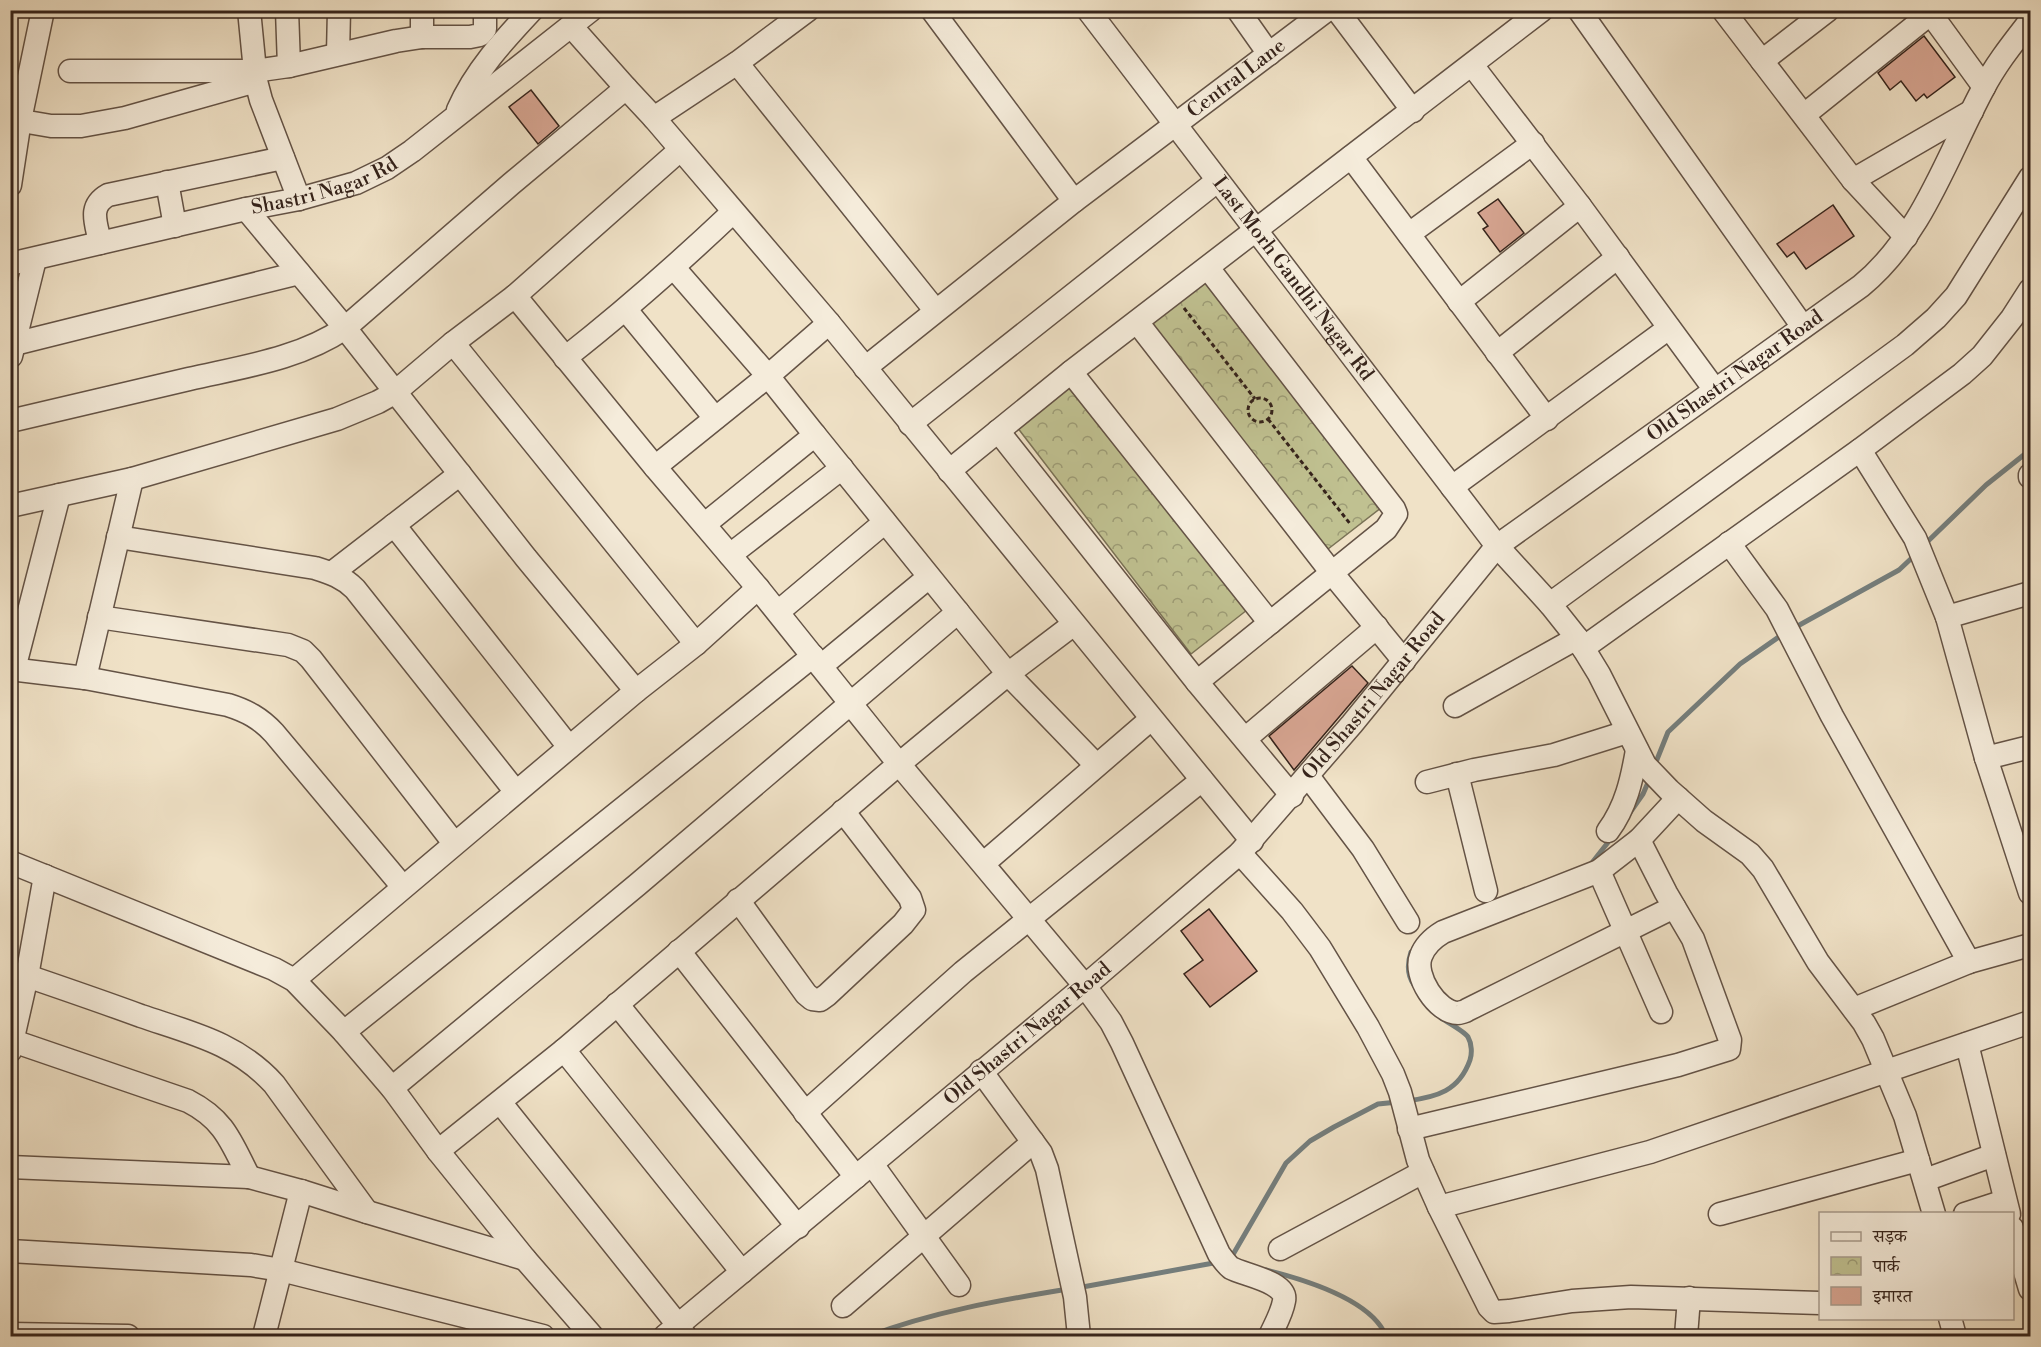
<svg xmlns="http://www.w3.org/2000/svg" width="2041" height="1347" font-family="'Libre Bodoni','Noto Serif Devanagari',serif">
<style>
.park{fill:url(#park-crowns);stroke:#7a7256;stroke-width:1.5}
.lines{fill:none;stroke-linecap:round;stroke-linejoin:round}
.stream{stroke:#747e7d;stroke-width:5}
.building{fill:#d8a693;stroke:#35231b;stroke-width:1.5}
.minor-casing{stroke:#645346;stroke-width:25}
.path{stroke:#35231b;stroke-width:3;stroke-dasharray:4.5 3;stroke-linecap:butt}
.minor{stroke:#f5ecdb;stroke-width:22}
.labels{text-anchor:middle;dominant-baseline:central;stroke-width:4.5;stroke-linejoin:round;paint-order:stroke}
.street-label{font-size:20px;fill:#35231b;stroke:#f5ecdb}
</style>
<defs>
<pattern id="park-crowns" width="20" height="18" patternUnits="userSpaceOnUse" patternTransform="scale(1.5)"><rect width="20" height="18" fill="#c0c191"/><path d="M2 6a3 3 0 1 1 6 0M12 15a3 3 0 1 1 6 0" fill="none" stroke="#9d9c76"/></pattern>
</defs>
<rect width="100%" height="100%" fill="#f0e2c7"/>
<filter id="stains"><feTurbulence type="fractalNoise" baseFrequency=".00333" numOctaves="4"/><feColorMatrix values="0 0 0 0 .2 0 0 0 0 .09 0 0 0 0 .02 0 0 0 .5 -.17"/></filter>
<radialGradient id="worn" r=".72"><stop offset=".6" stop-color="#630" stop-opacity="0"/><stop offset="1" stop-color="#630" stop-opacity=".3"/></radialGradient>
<path class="park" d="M1205,279L1386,504L1328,549L1148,325Z
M1069,388L1247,610L1191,654L1017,427Z"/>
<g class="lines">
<path class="stream" d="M1924,545L1986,485L2030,450
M1794,628L1899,570L1916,554
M1654,767L1668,732L1740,664L1783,634
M1629,814L1643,794L1650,778
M1588,865L1591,864L1613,836
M1411,952C1407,964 1407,975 1414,985
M1407,1101C1437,1097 1459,1091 1470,1060C1472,1054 1472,1044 1468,1037C1464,1031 1447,1022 1441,1018
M1231,1258L1286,1163L1310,1141L1334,1127L1378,1104L1398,1102
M1266,1270C1302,1279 1371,1299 1386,1336
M1077,1288L1219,1262
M869,1336C932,1312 1001,1300 1068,1289"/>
</g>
<path class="building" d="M1924,36L1955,77L1927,98L1924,94L1916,101L1901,81L1890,90L1878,73Z
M531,90L559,126L538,144L509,107Z
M1498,199L1524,233L1500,252L1483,229L1488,226L1478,213Z
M1833,205L1854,236L1806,269L1794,252L1787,257L1777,244Z
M1352,666L1368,683L1294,770L1269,736Z
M1209,909L1257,971L1210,1007L1184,974L1203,960L1181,931Z"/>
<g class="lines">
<g class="minor-casing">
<g id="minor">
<path d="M249,10L256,81L261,100L299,199"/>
<path d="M287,10L289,66"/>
<path d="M932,10L1074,201"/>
<path id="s1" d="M1088,10L1497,546L1550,604L1577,638L1599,674L1645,765L1669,790L1704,821L1750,854L1763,869L1818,962L1864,1023L1873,1039L1905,1116L1934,1214"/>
<path d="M1238,10L1269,54"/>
<path d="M1337,10L1413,111"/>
<path d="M1579,10L1803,327"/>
<path d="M1723,10L1853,180L1906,237"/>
<path d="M1928,10L1984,87"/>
<path d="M571,26L626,88"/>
<path d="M422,37V10"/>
<path d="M338,54L339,10"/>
<path d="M1762,61L1828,10"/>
<path d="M737,63L935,310"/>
<path d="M1472,65L1580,206L1715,390"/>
<path d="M70,71H254L289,66L396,41L422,37H470L480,35L485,29V10"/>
<path d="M458,110C475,71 503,41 532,10"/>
<path d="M1804,115L1930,14"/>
<path d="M654,118L737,63L808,10"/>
<path d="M10,119L51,126H81L125,118L256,81"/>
<path d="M1351,157L1547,419"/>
<path d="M1853,180L1972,111"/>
<path d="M167,182L175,226"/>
<path d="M10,185L20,120L43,10"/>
<path d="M246,209L345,328L526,558L636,691L294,980"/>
<path d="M1409,234L1533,143"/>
<path d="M100,243C97,224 87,207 108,195L283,158"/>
<path id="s2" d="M10,264L246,209L299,199L356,183L387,168L412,151L591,10"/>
<path d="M674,268L768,376L815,435L705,524"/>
<path d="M515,296L655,467L758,588L899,764L1085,986L1111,1022L1122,1043L1219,1254C1223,1259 1226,1264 1231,1268C1244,1275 1288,1282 1284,1301C1282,1313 1275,1325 1270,1336"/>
<path d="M1459,302L1580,206"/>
<path d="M626,310L715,418"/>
<path d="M1137,322L1332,573L1404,661"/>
<path d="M453,343L696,644"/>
<path d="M14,344L299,273"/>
<path d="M1497,353L1618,257"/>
<path d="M11,356L35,259"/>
<path d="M565,358C625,311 678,264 733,212"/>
<path id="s3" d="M865,368L1074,201L1327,10"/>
<path d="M1071,372L1270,623"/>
<path d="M10,421C70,407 130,393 189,379C241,367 300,359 345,328L511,184L626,88L654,118L829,323L1252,841"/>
<path d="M910,424L1217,181"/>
<path d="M998,431L1197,682L1292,796"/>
<path d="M815,435L1008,674L1074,624"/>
<path d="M1860,450L1915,538L1947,617"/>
<path d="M655,467L768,376L829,323"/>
<path d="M949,471L1071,372L1542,10"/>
<path d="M2030,475V477"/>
<path d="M1452,487L1669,328"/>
<path d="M10,506L132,479L337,419L378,402L394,393L453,343L515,296L680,150"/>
<path d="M394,525L569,747"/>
<path d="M118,537L315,568C331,573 343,577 355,589L516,792"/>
<path d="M1729,543L1777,609L1832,716L1969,962"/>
<path d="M730,555L842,468"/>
<path d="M332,573L460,474"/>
<path d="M2030,593L1947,617L1986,758L2030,747"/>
<path d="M1550,604L1905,345L1936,318L1956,296L2030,178"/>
<path d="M778,612L885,522"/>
<path d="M99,617L288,645L303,651L311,659L454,843"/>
<path d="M1583,648L1860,450L1962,374L1982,356L2012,318L2030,290"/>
<path d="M821,666L929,577"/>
<path d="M10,669L85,678L228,705C247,711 260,718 274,733L403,887"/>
<path d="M14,669L59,495"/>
<path d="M85,678L132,479"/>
<path d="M1197,682L1386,529L1396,514L1394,509L1208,268"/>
<path d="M636,691L696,644L758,588"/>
<path d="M1455,706L1577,638"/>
<path d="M1245,739L1377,627"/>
<path d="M1986,758L2030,893"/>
<path d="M1457,774L1486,891"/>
<path d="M1308,776L1363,849L1408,922"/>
<path d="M1427,782L1474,770L1554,755L1627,732"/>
<path d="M1608,831C1626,807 1632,779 1637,750"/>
<path d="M1240,853L1292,911L1320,948L1368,1027L1393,1074L1400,1092L1418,1160L1439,1207"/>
<path d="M10,862L274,969L294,980L344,1032L392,1088L438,1151L525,1259L592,1336"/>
<path d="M984,863L1151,719"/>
<path d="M1599,871L1661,1012"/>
<path d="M738,900L806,994L812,999L820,1000L827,995L903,924L914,910L910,898L843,811"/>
<path d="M1674,907L1467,1010C1467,1011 1459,1013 1458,1013C1437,1013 1413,975 1421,956C1425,945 1433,938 1443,932L1599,871L1639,840L1678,798"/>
<path d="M679,951L856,1177"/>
<path d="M27,976C65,989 103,1002 141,1016C191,1033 237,1043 274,1084L367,1212"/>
<path d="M617,1004L798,1227"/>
<path d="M1854,1009L1969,962L2030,945"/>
<path d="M344,1032L813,656"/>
<path d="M13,1041L188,1101C225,1120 231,1142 249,1177"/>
<path d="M1967,1044L2009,1214"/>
<path d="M564,1050L899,764L1008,674L1096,765"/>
<path d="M10,1051L27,976L45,876"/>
<path d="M981,1071L1041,1153L1047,1169L1075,1297L1079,1336"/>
<path d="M392,1088L637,885L958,612"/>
<path d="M500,1102L678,1325L685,1336"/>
<path d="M805,1113L963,972L1202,780"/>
<path d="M1409,1129L1678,1065L1729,1049L1730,1040L1693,939L1666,893L1639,840"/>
<path d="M438,1151L564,1050L742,1272"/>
<path d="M872,1164L959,1285"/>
<path d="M10,1167L249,1177L301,1191L367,1212L525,1259"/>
<path d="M1925,1180L1994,1155"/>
<path d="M1720,1214L1918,1160"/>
<path d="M1965,1214L2005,1201"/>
<path d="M2012,1228L2030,1289"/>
<path d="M1280,1249L1423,1172"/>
<path d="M10,1251L251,1265L281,1270L543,1336"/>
<path d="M1820,1303L1631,1297L1572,1301L1509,1311L1494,1312L1489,1307L1439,1207L1650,1152L2030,1022"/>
<path d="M843,1306L1033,1142"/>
<path d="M1950,1318L1955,1336"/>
<path d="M10,1334L128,1336"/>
<path d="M264,1336L301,1191"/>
<path id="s4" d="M665,1336L1085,986L1240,853L1352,724L1497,546L1861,286C1922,236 1947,156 1983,89C1996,64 2013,43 2030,21"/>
<path d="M1686,1336L1689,1298"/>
</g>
</g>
<path class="path" d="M1184,308L1255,399
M1248 410a12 12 0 1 1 24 0a12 12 0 1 1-24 0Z
M1268,419L1351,525"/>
<use href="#minor" class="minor"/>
</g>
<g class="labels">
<g class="street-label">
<text stroke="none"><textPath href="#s3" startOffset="471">Central Lane</textPath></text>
<text stroke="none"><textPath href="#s2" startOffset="324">Shastri Nagar Rd</textPath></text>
<text stroke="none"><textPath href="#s1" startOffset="338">Last Morh Gandhi Nagar Rd</textPath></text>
<text stroke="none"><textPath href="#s4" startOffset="1444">Old Shastri Nagar Road</textPath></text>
<text stroke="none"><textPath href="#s4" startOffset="957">Old Shastri Nagar Road</textPath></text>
<text stroke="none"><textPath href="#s4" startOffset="472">Old Shastri Nagar Road</textPath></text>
</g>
</g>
<rect width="2041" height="1347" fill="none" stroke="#f0e2c7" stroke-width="36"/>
<rect x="12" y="12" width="2017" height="1323" fill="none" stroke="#35231b" stroke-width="3"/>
<rect x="18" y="18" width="2005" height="1311" fill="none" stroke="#35231b" stroke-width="1.5"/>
<rect x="1819" y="1212" width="195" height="108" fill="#f5ecdb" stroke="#a89c8e" stroke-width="1.5"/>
<rect x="1831" y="1232" width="30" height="9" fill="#f5ecdb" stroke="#a89c8e" stroke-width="1.5"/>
<text x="1873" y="1242" font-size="18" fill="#35231b">सड़क</text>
<rect x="1831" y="1257" width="30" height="18" fill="url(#park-crowns)" stroke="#a89c8e" stroke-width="1.5"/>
<text x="1873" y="1272" font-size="18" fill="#35231b">पार्क</text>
<rect x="1831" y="1287" width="30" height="18" fill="#d8a693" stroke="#a89c8e" stroke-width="1.5"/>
<text x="1873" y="1302" font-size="18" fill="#35231b">इमारत</text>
<rect width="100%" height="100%" filter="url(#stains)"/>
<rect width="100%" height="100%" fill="url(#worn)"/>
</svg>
